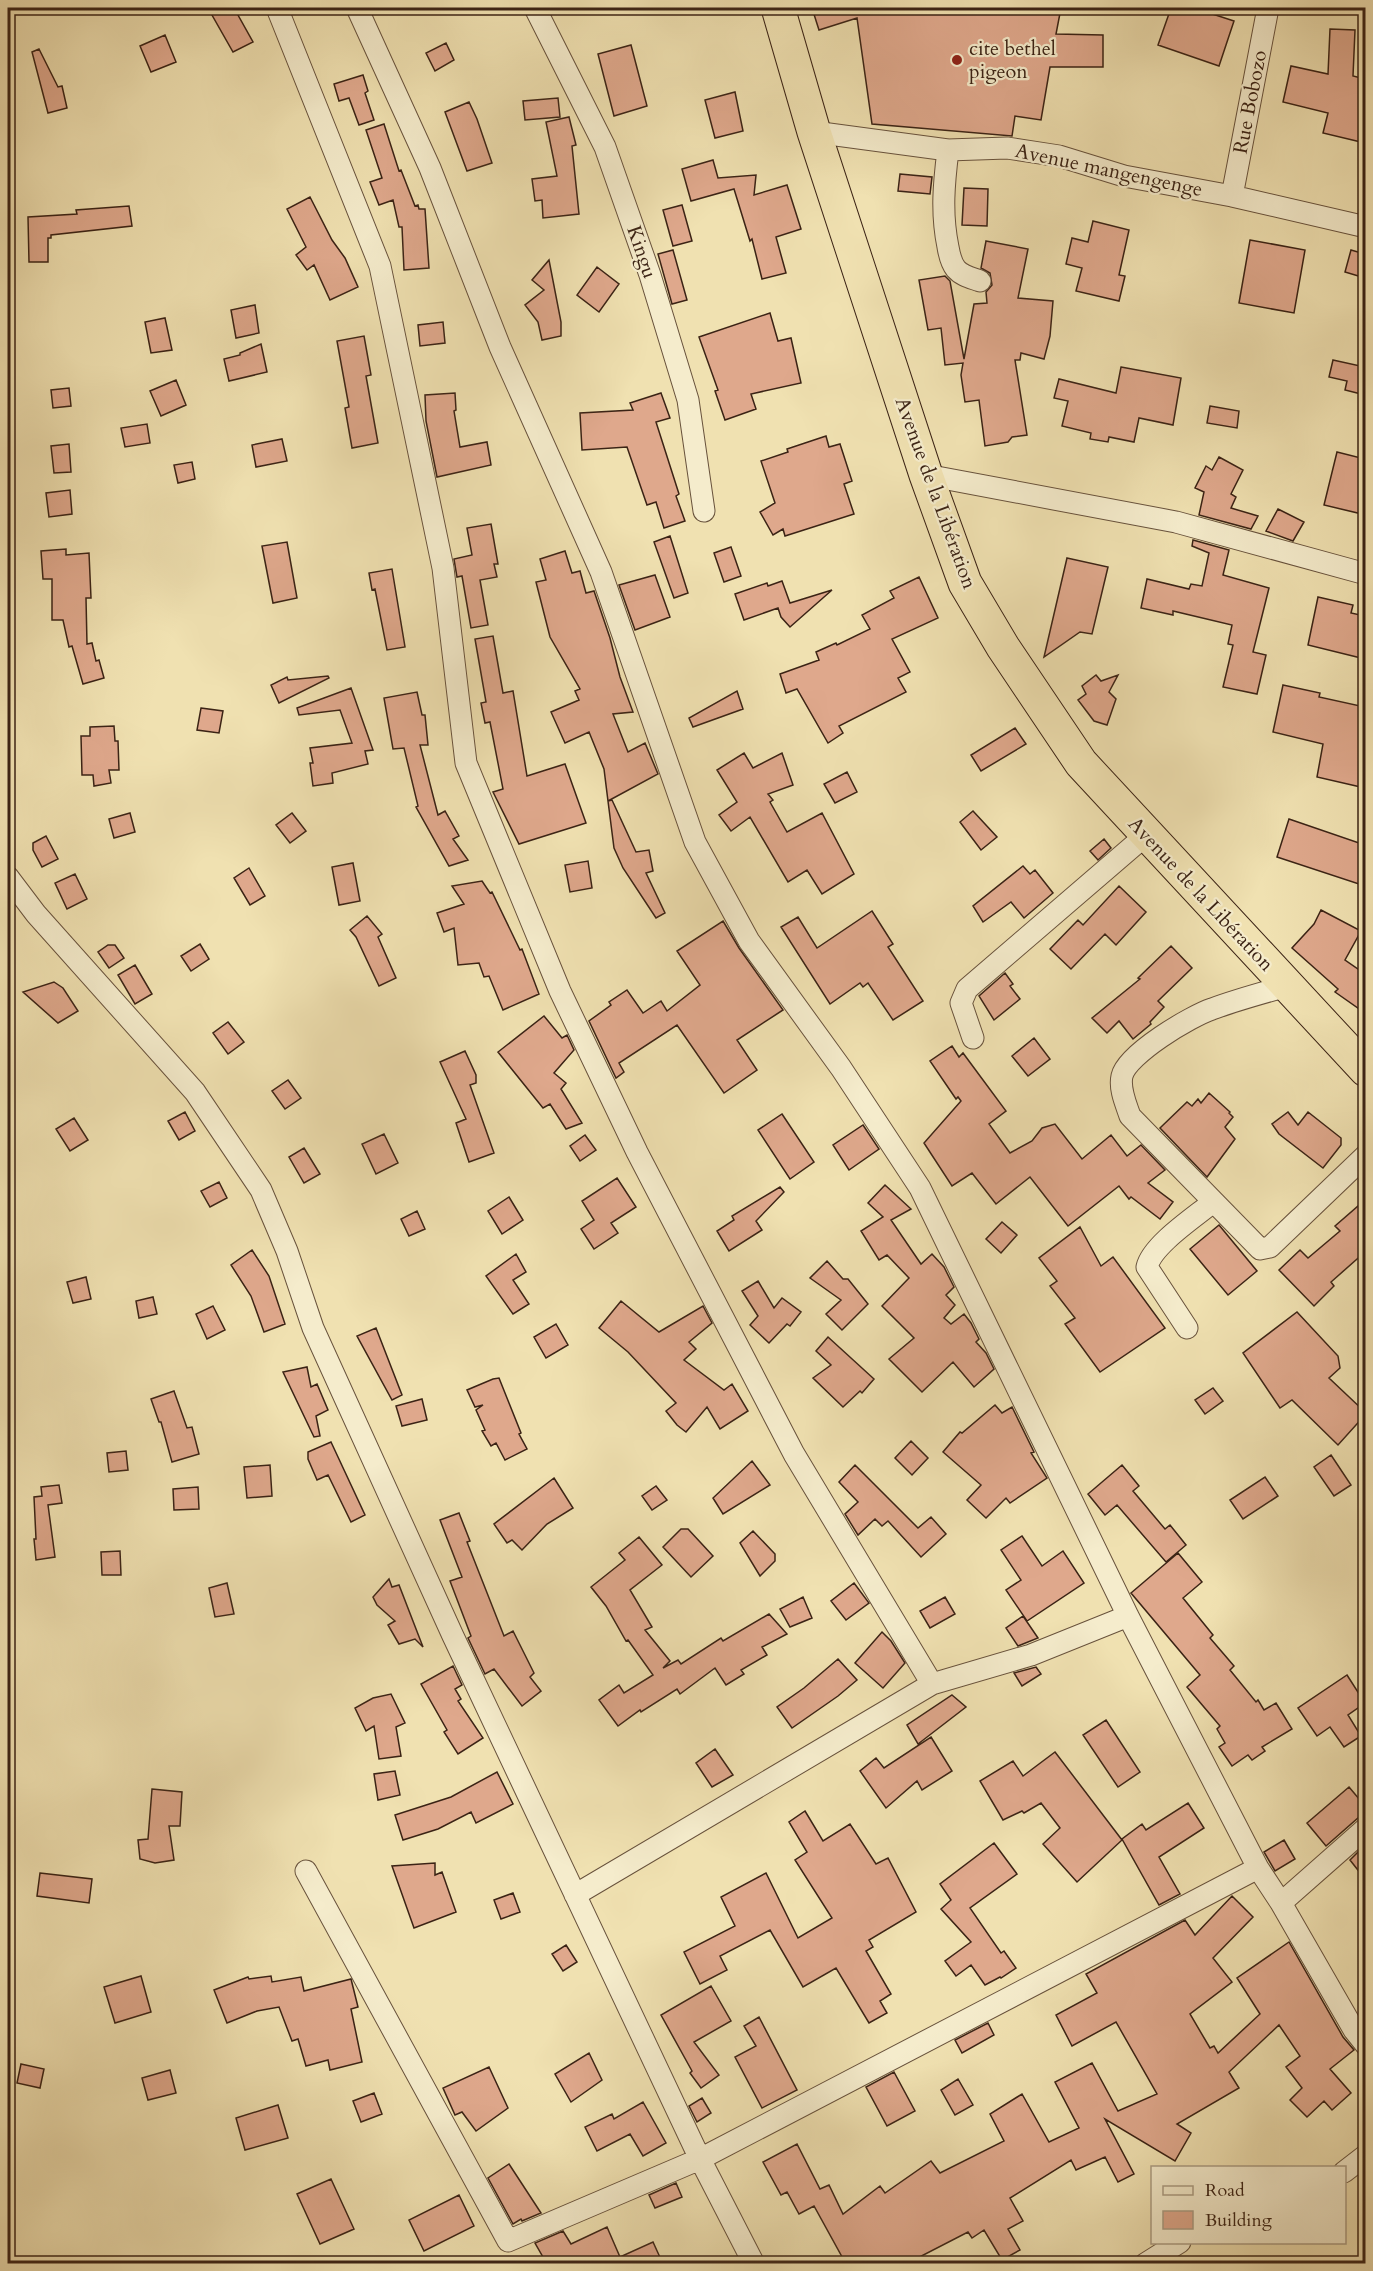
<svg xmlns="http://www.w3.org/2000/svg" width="1373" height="2271" font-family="Cardo,serif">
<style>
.building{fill:#dfa88c;stroke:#3b2315;stroke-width:1.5}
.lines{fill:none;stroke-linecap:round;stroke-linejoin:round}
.minor-casing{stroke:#68523c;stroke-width:23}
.trunk-casing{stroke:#3b2315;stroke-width:35}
.minor{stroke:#f5eccc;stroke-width:21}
.trunk{stroke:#f0e1b1;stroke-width:33}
.poi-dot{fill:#8f2418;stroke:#f5eccc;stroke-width:2}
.labels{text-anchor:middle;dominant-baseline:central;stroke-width:4.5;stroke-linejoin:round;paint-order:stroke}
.poi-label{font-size:20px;fill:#3b2315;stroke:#f5eccc;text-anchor:start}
.street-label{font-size:20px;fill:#3b2315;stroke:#f5eccc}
</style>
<rect width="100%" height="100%" fill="#f0e1b1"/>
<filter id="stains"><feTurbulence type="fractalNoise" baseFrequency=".00333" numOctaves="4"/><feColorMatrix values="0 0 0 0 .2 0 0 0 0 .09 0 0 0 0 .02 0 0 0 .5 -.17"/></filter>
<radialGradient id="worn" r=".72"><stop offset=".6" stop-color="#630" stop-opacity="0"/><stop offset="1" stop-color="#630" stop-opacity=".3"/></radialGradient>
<path class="building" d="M208,8H234L253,42L233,52Z
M812,8H1061L1056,34L1103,35V67H1050L1041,120L1015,116L1012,136L872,124L857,18L819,30Z
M1171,8H1194L1234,21L1219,66L1158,45Z
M1330,29L1355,30L1353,76L1365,79V143L1323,133L1328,113L1283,102L1291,66L1328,74Z
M165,35L176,62L151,72L140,46Z
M446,43L454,60L435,71L426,53Z
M631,45L647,106L614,116L598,54Z
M39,49L58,87L62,86L67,108L48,113L32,52Z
M363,75L368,91L365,93L374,120L359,125L349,98L339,101L334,84Z
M735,92L743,131L715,138L705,100Z
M558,98L560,117L525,120L523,101Z
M469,102L477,119L492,163L467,171L445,112Z
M569,117L576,145L572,146L579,214L543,218L542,200L535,201L532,179L557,176L546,122Z
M384,124L399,171L401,170L415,206L418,205L419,209H425L429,268L404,270L402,227H399L393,200L379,205L370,182L382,178L366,130Z
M713,160L718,178L756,175L754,195L787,185L801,229L776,237L786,273L762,279L752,239L750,241L734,189L691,201L682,169Z
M900,174L932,177L930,194L898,191Z
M964,188L988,189L987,226L962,225Z
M310,197L332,240L345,258L358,287L330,300L314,265L307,270L296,255L306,247L287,209Z
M682,205L692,241L673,246L663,210Z
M129,206L132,226L51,235V238H48V262H29L28,217L77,214L76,210Z
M1093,221L1129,230L1119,275L1125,276L1119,301L1076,291L1082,268L1066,264L1072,238L1088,242Z
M1250,240L1305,250L1294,313L1239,303Z
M986,241L1028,249L1018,298L1053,301L1050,336L1044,359L1021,353L1020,360H1015L1027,435L1012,437L1008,442L985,446L979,400L965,402L961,375L963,363L945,365L941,328L928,330L919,280L945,276L950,281L964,359L974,304L987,303L986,292L992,285L990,273L981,268Z
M673,250L687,300L672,304L658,254Z
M1351,250L1365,254V278L1345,272Z
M549,260L561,322V336L542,340L538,322L525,305L544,290L532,280Z
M597,267L619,284L599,312L577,295Z
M255,305L259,333L236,338L231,310Z
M770,313L778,341L791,338L801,383L751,394L756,409L725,420L715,391L718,390L699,337Z
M165,318L172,350L151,353L145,322Z
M443,322L445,343L420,346L418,325Z
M364,336L371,375L366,376L378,443L352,448L345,408L349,407L337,341Z
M261,344L267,372L229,381L224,359L240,355V353Z
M1333,360L1365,367V395L1345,390L1347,381L1329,377Z
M1121,367L1181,378L1173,425L1139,418L1134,442L1109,437L1108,442L1090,439L1091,433L1062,426L1068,401L1054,398L1059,379L1116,393Z
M176,380L186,405L161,416L150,391Z
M69,388L71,406L53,408L51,390Z
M455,393L456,410L454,411L460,447L487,442L491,465L437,477L426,421L425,395Z
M661,393L670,418L656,422L679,494L676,496L685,521L664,528L656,502L647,505L627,447L582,450L580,413L633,410L630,403Z
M1210,406L1239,411L1237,428L1207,423Z
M147,424L150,443L125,447L121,428Z
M826,436L829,447L840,444L852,481L844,484L854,514L785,536L783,529L773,535L760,512L775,503L761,461L788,452L787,449Z
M282,439L287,461L256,467L252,445Z
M69,444L71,472L54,473L51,446Z
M1337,452L1365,459V499L1362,514L1324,505Z
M1219,457L1243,470L1231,494L1236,497L1231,508L1258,516L1251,529L1199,515L1204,492L1195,488L1206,466L1212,470Z
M192,462L195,479L178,483L174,465Z
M70,490L72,514L49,517L46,493Z
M1278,509L1304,522L1293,541L1266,531Z
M491,524L498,564H494L497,577L480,580L488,625L471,628L462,576L457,577L454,559L472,555L467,528Z
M670,536L688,593L674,598L654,542Z
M1193,540L1229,550L1223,575L1269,588L1253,652L1266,655L1257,694L1223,687L1233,645L1228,644L1232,625L1173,611V615L1141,608L1147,579L1189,589L1191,584L1202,586L1209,553L1192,546Z
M287,542L297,598L273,603L262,546Z
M731,547L741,576L724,582L714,553Z
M66,549V555L89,553L91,598H86L87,644L92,643L96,661L99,660L104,678L83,684L72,646L69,647L63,620H52V579H43L41,551Z
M565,551L572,573L580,571L586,593L594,591L610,638L620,677L633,712L613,714L628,752L645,743L658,774L608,801L604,769L589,732L565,743L551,712L579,700L575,691L580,689L550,637L536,582L546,580L540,559Z
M1067,558L1108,567L1092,634L1080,632L1044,657Z
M392,569L405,647L387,650L375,589L372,590L369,573Z
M655,575L670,617L635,630L619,585Z
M919,577L938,618L892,639L910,672L898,678L906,692L839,726L843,733L828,743L797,689L786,693L780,674L819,660L816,652L836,643L837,645L870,629L862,615L894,598L890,591Z
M782,581L790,603L832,590L790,627L781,617L778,608L744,620L735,594L767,583L768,586Z
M1318,597L1353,605L1351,613L1365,616V659L1308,645Z
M493,636L503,693L513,691L527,776L565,764L586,823L519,844L493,792L503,789L490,722L485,723L481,703L486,702L475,639Z
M1096,675L1101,681L1118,675L1109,692L1116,699L1107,725L1094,721L1078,700L1086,694L1082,686Z
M328,676L329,678L279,703L271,685L287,677L288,680Z
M1283,685L1320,693L1319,697L1365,707V788L1317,777L1323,744L1273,732Z
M351,688L373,750L365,751L368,764L332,773L333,783L313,786L310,763H313L310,748L352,743L340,710L299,715L297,708Z
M737,691L743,709L693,727L689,718Z
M417,692L422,715H425L428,745H420L438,815L445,811L459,836L453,839L468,860L449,866L416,807L418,806L404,748L393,749L384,698Z
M201,708L223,711L219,733L197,730Z
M114,726L115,741H118L119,770H109L111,783L94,786L93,775H82L81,736H90V727Z
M1015,728L1026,744L981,771L971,755Z
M744,753L753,768L782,753L793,785L768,794L773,800L770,802L787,832L822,813L854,874L822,894L807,870L788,882L750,817L731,831L719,815L737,802L717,770Z
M847,772L857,792L835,803L824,784Z
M612,800L636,852L649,850L653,871L646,873L665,913L656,918L623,868L614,848L608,801Z
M973,811L997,837L981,850L960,822Z
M130,813L135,832L114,838L109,819Z
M292,813L306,831L290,843L276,825Z
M1289,819L1365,845V886L1277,857Z
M46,836L58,859L42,867L33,850V843Z
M1104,839L1111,848L1098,860L1090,851Z
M588,861L592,888L570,892L565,865Z
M353,863L360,901L339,905L332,867Z
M1023,866L1030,874L1035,870L1053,893L1024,918L1011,902L983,922L973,906Z
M249,868L265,896L250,905L234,878Z
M75,874L87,899L67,909L55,883Z
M482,881L490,893L492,892L520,950L522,949L539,994L503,1010L489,976L484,977L479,963L458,965L454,928L444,932L437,913L464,904L452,886Z
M1119,886L1146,912L1116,945L1105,934L1071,969L1050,949L1078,920L1083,925Z
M1321,910L1361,931L1345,960L1365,974V1013L1335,992L1338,989L1292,948L1314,924Z
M872,911L893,944L888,947L923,1001L893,1020L868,983L863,987L860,983L830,1004L781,927L798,917L817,948Z
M367,916L382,934L378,937L396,978L379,986L356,937L350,930Z
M723,921L739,948L783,1010L737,1040L757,1070L724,1093L677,1025L619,1063L624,1072L616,1078L589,1021L611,1005L609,1002L627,990L643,1013L661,1001L667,1011L700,985L677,951Z
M200,944L209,959L191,971L181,956Z
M108,945H115L124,958L109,968L98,952Z
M1171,946L1192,968L1158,1001L1164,1007L1150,1022L1151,1024L1133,1039L1119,1021L1107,1033L1092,1018L1140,979L1138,978Z
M135,965L152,994L135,1004L118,975Z
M1005,973L1013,984L1010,986L1020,999L994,1020L979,996Z
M54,982L63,988L78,1011L58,1023L23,992Z
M544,1016L562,1038L567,1035L574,1050L554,1073L566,1083L561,1089L582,1123L566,1129L550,1104L543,1108L498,1052Z
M228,1022L244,1042L228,1054L213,1033Z
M1034,1038L1050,1059L1028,1076L1012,1056Z
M952,1046L959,1057L963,1053L1006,1111L989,1124L1010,1153L1032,1141L1042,1128L1055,1124L1082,1159L1111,1135L1127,1156L1141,1145L1165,1170L1148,1183L1173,1202L1160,1219L1131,1197L1129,1199L1119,1186L1068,1226L1030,1177L996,1204L972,1173L952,1186L924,1143L961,1101L958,1097L956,1099L930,1061Z
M465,1051L476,1075V1083L470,1085L494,1153L469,1162L456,1123L466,1119L440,1062Z
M288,1080L301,1098L285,1109L272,1091Z
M1209,1093L1230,1112L1229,1113L1233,1117L1225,1127L1235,1139L1207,1177L1160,1128L1187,1102L1192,1106L1198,1099L1201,1103Z
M185,1112L195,1131L179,1140L168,1121Z
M1288,1112L1298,1125L1308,1112L1341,1138V1145L1323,1168L1279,1134L1272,1124Z
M782,1114L814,1162L790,1179L758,1130Z
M74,1118L88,1140L70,1151L56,1129Z
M863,1125L879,1149L849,1170L833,1145Z
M384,1134L398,1163L376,1174L362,1144Z
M585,1135L596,1150L580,1161L570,1146Z
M304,1148L320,1174L304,1183L289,1157Z
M617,1178L636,1207L611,1223L618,1233L594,1249L581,1229L594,1220L582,1201Z
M219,1182L227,1198L210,1207L201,1191Z
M885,1185L911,1209L891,1220L921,1264L932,1254L944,1267L954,1287L946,1295L955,1305L944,1318L951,1324L964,1314L971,1323L979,1339L976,1342L986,1353L994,1369L974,1387L953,1362L922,1392L889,1359L914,1338L882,1306L909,1278L887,1255L879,1260L861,1231L883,1217L868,1203Z
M780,1187L784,1192L756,1221L762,1230L729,1251L717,1231L734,1220L732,1216Z
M509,1197L523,1220L502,1234L488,1211Z
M1365,1200V1252L1331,1282L1334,1286L1314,1306L1279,1270L1300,1250L1308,1258L1340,1231L1335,1226Z
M417,1211L425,1229L409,1236L401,1219Z
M1002,1222L1017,1235L1001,1253L986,1239Z
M1219,1225L1257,1271L1228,1295L1190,1249Z
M1080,1227L1101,1266L1113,1257L1165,1328L1100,1372L1065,1324L1075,1318L1050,1286L1057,1281L1039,1258Z
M252,1250L269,1276L285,1324L264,1332L251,1296L231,1265Z
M516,1254L526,1272L513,1280L529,1304L513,1314L486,1276Z
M827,1261L843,1279H848L868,1304L842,1330L826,1314L841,1300L810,1278Z
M86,1277L91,1299L73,1303L67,1282Z
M758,1281L774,1308L782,1298L801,1312L790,1326L787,1324L769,1343L750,1325L758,1316L742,1291Z
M153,1297L157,1314L139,1318L136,1301Z
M621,1301L659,1332L703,1306L712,1323L689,1342L696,1349L684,1360L724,1390L732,1384L748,1411L720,1429L707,1407L686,1432L677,1425L666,1411L676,1403L628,1352L599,1328Z
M213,1306L225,1330L207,1339L196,1314Z
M1297,1312L1338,1356L1340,1368L1329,1378L1365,1412V1415L1338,1445L1292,1400L1280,1408L1243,1353Z
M556,1324L568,1345L546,1358L534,1337Z
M376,1328L402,1395L392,1400L357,1336Z
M828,1337L874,1379L862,1393L860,1391L843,1407L813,1378L831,1365L816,1351Z
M307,1367L311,1387L317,1384L328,1410L316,1416L320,1436L314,1437L283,1372Z
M499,1378L521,1433L519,1434L527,1449L505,1460L496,1443L491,1446L482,1431L485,1430L476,1410L483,1405L475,1407L467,1390L493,1379Z
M1213,1388L1223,1401L1205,1414L1195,1400Z
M174,1391L187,1428L192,1427L199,1454L172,1462L161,1422H159L151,1399Z
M422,1399L427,1420L402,1426L396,1406Z
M995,1405L1002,1413L1012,1407L1034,1452L1031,1453L1047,1478L1010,1503L1006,1498L986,1518L967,1500L981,1485L943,1452L960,1432L962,1433Z
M911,1441L928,1458L912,1475L895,1458Z
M331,1442L365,1515L351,1522L328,1475L317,1480L308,1459V1452Z
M126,1451L128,1470L109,1472L107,1453Z
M1331,1455L1351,1485L1334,1496L1314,1467Z
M752,1461L770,1485L723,1514L713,1498Z
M270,1465L272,1496L247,1498L244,1467Z
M855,1465L918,1528L931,1517L946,1534L921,1557L888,1521L882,1526L875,1519L858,1535L845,1514L858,1502L839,1482Z
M1122,1465L1139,1486L1133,1491L1165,1529L1170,1525L1186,1545L1166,1562L1117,1505L1105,1515L1088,1494Z
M1265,1477L1278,1496L1243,1519L1230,1500Z
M554,1478L573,1508L547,1524L522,1550L512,1540L507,1543L494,1524Z
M59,1485L62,1503L48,1505L55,1557L36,1560L34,1539H36L34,1497L42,1496L41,1487Z
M656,1486L667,1500L652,1510L642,1496Z
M198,1487L199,1509L174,1510L173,1489Z
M459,1513L470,1541L467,1542L504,1636L513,1631L534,1673L530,1677L541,1691L522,1706L494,1669L485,1674L468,1638L471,1636L450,1581L462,1577L440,1520Z
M681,1529H688L713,1556L691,1577L663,1547Z
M753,1531L775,1554V1561L760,1576L740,1543Z
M1022,1536L1042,1566L1063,1551L1084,1583L1027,1621L1006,1590L1021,1580L1001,1550Z
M639,1537L662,1565L630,1590L652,1627L645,1630L670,1661L663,1668L678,1660L681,1664L721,1638L723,1641L769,1614L787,1634L762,1647L767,1655L741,1670L744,1674L726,1685L715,1668L680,1694L677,1689L641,1712L640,1710L618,1726L599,1700L619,1685L624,1693L653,1675L628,1640L626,1641L606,1606L591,1587L625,1560L619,1553Z
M120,1551L121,1575H102L101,1552Z
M1178,1553L1202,1582L1183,1598L1213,1635L1210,1638L1234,1666L1230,1670L1256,1702L1258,1700L1264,1710L1276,1703L1292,1729L1262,1747L1265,1751L1252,1760L1248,1755L1232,1766L1219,1747L1225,1743L1217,1729L1220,1726L1187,1687L1200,1675L1131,1593Z
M389,1579L392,1587L399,1585L423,1647L415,1639L399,1644L388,1625L395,1621L377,1605L373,1597Z
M227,1583L234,1614L215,1617L209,1588Z
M854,1583L869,1603L846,1620L831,1601Z
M803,1597L812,1618L790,1627L780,1609Z
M945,1597L955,1614L930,1628L920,1611Z
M1023,1616L1038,1638L1018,1646L1006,1628Z
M882,1632L891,1641L905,1663L883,1688L855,1663Z
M838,1659L857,1680L838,1696L792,1728L777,1707L804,1688Z
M453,1666L462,1685L455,1689L461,1699L458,1701L483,1738L458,1754L444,1732L447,1730L421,1684Z
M1036,1667L1041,1674L1022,1686L1014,1673Z
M1347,1675L1365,1703L1348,1715L1361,1736L1344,1747L1330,1727L1317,1736L1298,1708Z
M391,1694L405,1723L396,1727L401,1756L379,1759L374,1726L366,1731L355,1708L373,1698Z
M952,1695L966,1707L918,1744L907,1725Z
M1106,1720L1140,1772L1118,1787L1083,1735Z
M931,1737L952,1771L922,1790L917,1781L886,1808L860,1771L876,1758L884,1768Z
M715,1749L733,1775L712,1787L696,1763Z
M1055,1752L1122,1840L1077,1882L1043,1844L1060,1828L1041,1803L1024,1813L1022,1811L1003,1820L980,1781L1013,1761L1023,1776Z
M395,1771L400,1795L378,1800L374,1774Z
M497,1772L513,1804L476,1823L471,1812L438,1829L403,1840L395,1815L451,1797Z
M1349,1787L1365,1806V1816L1358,1818L1326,1846L1307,1823Z
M152,1789L182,1792L180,1826H169L174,1860L155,1863L140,1859L138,1840L148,1839Z
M1188,1803L1204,1828L1159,1857L1180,1894L1159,1905L1122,1839L1142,1824L1146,1830Z
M805,1811L823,1841L850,1824L876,1864L888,1858L916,1912L869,1940L873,1947L866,1951L891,1994L880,2001L887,2013L869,2023L836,1968L803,1987L770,1930L720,1956L727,1970L700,1984L684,1952L735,1926L721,1897L766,1873L798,1938L832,1918L795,1860L807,1852L789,1822Z
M1284,1840L1295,1859L1275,1871L1264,1852Z
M994,1843L1017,1874L970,1908L1001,1953L1004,1951L1016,1968L1001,1978L1000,1977L985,1985L971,1965L956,1976L945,1961L971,1942L941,1909L951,1900L940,1884Z
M1365,1845V1879L1350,1860Z
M435,1863V1875L442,1872L456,1912L414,1928L392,1866Z
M40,1873L92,1879L89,1903L37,1896Z
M513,1893L520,1912L501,1919L494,1900Z
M1232,1896L1253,1917L1213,1958L1232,1982L1190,2014L1210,2048L1214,2046L1218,2053L1260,2014L1237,1978L1289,1942L1343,2037L1354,2050L1330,2069L1351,2093L1332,2110L1324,2101L1307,2117L1290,2100L1302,2088L1286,2067L1300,2056L1279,2025L1229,2072L1239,2088L1177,2124L1191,2133L1175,2161L1105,2119L1134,2174L1118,2182L1105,2157L1076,2170L1071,2160L1010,2198L1023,2221L1008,2229L1020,2250L1002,2260L984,2230L972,2238L968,2232L906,2264H846L814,2206L799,2214L787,2192L781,2195L763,2162L797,2144L820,2189L829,2185L843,2214L880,2186L885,2193L931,2161L940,2173L1004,2141L990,2114L1022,2094L1049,2142L1079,2128L1055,2082L1092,2063L1118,2111L1157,2094L1116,2022L1072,2046L1056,2015L1097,1993L1086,1974L1185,1920L1195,1935Z
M566,1945L577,1962L563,1971L552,1954Z
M141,1976L151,2012L115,2023L104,1987Z
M271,1976L272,1982L301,1977L304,1991L351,1979L358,2007L351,2009L362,2062L330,2070L328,2060L306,2066L298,2039L292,2041L279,2007L257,2011L227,2023L214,1990L248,1977L249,1979Z
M711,1986L731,2021L694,2042L719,2075L701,2088L690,2073L692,2071L661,2015Z
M759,2017L797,2090L762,2108L735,2057L756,2046L744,2026Z
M988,2023L994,2035L962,2053L955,2040Z
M589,2053L602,2080L571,2102L555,2074Z
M21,2064L44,2069L40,2088L17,2083Z
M489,2067L508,2108L476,2131L462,2112L455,2115L443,2088Z
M170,2070L176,2093L148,2100L142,2078Z
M894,2072L915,2111L887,2126L866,2087Z
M958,2079L973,2105L955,2115L941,2090Z
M374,2093L382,2114L361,2122L353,2101Z
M702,2098L711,2113L697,2122L689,2106Z
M643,2102L666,2143L643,2156L630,2134L597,2151L585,2127L612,2114L614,2119Z
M278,2105L288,2138L245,2150L236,2118Z
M509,2164L541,2213L522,2221L521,2219L513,2224L488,2178Z
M331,2179L354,2229L320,2244L297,2194Z
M676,2183L682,2197L655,2208L649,2195Z
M459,2195L474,2226L424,2251L409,2220Z
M607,2227L620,2257L653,2242L663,2264H547L535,2243L563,2231L571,2244Z"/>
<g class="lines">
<g class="minor-casing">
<path id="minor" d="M277,8L380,266L443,568L466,763L560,991L637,1152L794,1454L932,1684
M357,8L430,168L500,347L601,572L695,842L749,941L841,1068L920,1188L1128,1616L1258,1868L1281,1903L1354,2030L1366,2045
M535,8L605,147L650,275L688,400L704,511
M814,132L948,150L1007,148L1059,156L1124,176L1232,196L1366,227
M948,150C944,183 941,213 948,247C949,253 952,264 956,269C962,276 972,278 980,281
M1232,196L1268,8
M926,475L1176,522L1366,574
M8,877L36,914L195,1092L261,1190L287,1251L313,1328L453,1636L700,2159L754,2264
M1287,986C1262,993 1236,1000 1212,1009C1191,1016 1127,1054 1122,1076C1119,1089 1126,1104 1130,1116L1260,1249L1270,1247L1366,1155
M973,1038L961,1003L967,989L1146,835
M1187,1328L1147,1267C1152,1245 1195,1217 1213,1202
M306,1871L508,2241L700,2159L1258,1868
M575,1895L932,1684L1031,1655L1128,1616
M1281,1903L1366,1828
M1344,2172L1366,2155
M1145,2264L1180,2242"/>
</g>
<g class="trunk-casing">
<path id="trunk" d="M778,8L814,132L926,475L965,583L1003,647L1081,763L1366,1070"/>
</g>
<use href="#minor" class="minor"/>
<use href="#trunk" class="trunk"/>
</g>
<circle class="poi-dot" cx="957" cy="60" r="6"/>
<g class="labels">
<g class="poi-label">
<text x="969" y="48">cite bethel<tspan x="969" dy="23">pigeon</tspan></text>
</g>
<g class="street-label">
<text transform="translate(1250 102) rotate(-79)">Rue Bobozo</text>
<text transform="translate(1109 170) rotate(12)">Avenue mangengenge</text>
<text transform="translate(642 252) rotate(71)">Kingu</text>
<text transform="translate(936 493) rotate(70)">Avenue de la Libération</text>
<text transform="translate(1201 894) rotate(47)">Avenue de la Libération</text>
</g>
</g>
<rect width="1373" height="2271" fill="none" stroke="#f0e1b1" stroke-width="30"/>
<rect x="9" y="9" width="1355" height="2253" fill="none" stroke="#3b2315" stroke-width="3"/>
<rect x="15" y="15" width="1343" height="2241" fill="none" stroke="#3b2315" stroke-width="1.5"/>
<rect x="1151" y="2166" width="195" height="78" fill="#f5eccc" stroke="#ab9c83" stroke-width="1.5"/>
<rect x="1163" y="2186" width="30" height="9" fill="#f5eccc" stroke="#ab9c83" stroke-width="1.5"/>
<text x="1205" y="2196" font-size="18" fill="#3b2315">Road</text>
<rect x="1163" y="2211" width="30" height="18" fill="#dfa88c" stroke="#ab9c83" stroke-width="1.5"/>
<text x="1205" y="2226" font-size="18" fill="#3b2315">Building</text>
<rect width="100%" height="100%" filter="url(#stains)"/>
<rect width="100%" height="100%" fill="url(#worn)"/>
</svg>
